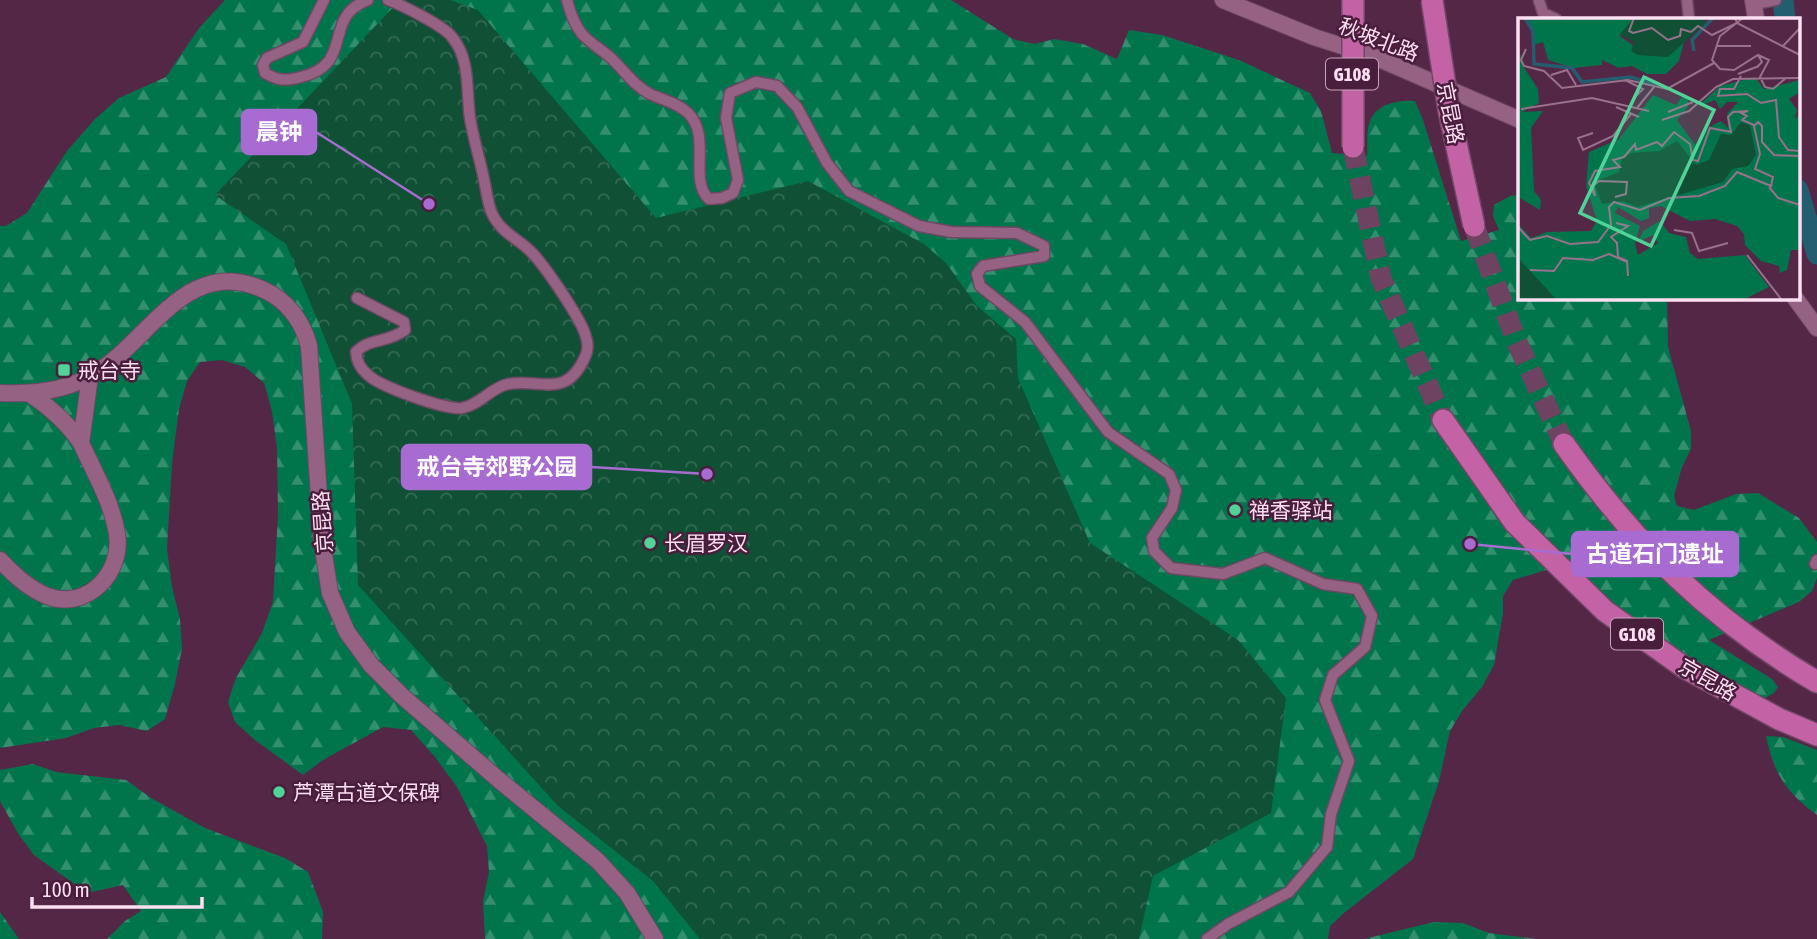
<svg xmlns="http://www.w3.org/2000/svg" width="1817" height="939" font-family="'Asap Condensed','Noto Sans SC',sans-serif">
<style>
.forest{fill:url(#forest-firs)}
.park{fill:url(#park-crowns)}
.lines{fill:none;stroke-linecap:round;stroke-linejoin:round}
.river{stroke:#225e70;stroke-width:21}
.highway-tunnel{stroke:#6e4361;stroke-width:21;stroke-dasharray:21 10;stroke-linecap:butt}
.street-casing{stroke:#6f4864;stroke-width:13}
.secondary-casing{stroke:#6f4864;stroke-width:18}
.highway-casing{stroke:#6f4864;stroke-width:24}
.street{stroke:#956284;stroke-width:10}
.secondary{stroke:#956284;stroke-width:16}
.highway{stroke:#c462a6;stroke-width:21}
.highway-bridge-casing{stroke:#6f4864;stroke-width:24;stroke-linecap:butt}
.highway-bridge{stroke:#c462a6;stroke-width:21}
.poi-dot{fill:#51d398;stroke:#491d3c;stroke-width:2.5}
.labels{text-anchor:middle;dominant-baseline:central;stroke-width:5;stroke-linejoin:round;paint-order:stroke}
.shield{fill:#491d3c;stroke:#c7a5bb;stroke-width:2}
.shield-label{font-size:19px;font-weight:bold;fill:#fddff2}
.street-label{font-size:21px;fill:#fddff2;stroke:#491d3c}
.poi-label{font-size:21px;fill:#fddff2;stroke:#491d3c;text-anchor:start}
.inset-river{fill:none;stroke:#225e70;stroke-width:3.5}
.inset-road{fill:none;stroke:#98718b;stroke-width:2}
.view{fill:#51d398;fill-opacity:0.15;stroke:#51d398;stroke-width:3.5}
.inset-edge{fill:none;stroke:#fddff2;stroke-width:3.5}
.leader{fill:none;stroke:#a86bd1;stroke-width:2.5}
.callout-dot{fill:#a86bd1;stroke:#491d3c;stroke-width:2.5}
.callout{fill:#a86bd1;stroke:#a86bd1;stroke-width:2.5}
.callout-label{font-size:23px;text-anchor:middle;font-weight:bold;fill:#fff}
</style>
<defs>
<pattern id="forest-firs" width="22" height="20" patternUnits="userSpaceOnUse" patternTransform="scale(1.75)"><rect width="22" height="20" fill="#00754b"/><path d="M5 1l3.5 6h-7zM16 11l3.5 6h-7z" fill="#338f6e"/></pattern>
<pattern id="park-crowns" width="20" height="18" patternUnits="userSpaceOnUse" patternTransform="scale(1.75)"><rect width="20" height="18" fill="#105135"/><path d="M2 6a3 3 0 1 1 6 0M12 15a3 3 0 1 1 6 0" fill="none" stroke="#346a53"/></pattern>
</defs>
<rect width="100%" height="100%" fill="#552747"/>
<path class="forest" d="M225,0H951L1013,39L1035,44L1054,39L1083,44L1117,59L1129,30L1162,35L1239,60L1310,93L1321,111L1332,153L1367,156C1368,145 1366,130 1370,121C1377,103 1399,100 1415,101L1423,120L1461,241L1499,230L1493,216L1494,205L1510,196L1519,195L1520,298H1667L1668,347L1691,431V449L1682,467L1674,496L1677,506L1694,510L1736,494L1758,493L1799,518L1817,542V578L1812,591L1799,602L1709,640L1772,679L1778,687L1774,693L1765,698L1710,674L1617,610L1582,573L1546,570L1513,580L1503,596V613L1494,665L1482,687L1462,711L1450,731L1439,781L1413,859L1344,913L1330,926L1328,939H485L483,901L489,872L487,846L457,787L435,757L411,730L383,727L323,760L303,775L255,740L235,722L228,702L236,678L262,633L273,602L278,514L277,448L272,411L264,383L245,367L222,360L200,362L187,381L179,409L172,463L167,549L172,587L180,619L182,648L175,684L165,719L147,731L119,725L94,728L66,738L0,748V226H6L27,213L67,151L95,119L119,98L166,77L199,28Z
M1766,736L1783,737L1817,750V815C1786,792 1774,774 1766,736Z
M33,764L56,772L126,780L151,798L205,828L285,858L308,872L323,912L322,939H107L125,921L141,911L123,885L87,893L34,855L19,835L0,801V770Z
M0,912L19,939H0Z
M1434,922L1463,923L1489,933L1537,939H1364Z"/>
<path class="park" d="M400,0H450L478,10L656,218L808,181L924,244L946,263L977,306L1016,339L1018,378L1090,543L1238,640L1286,698L1271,813L1153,876L1139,939H700L653,881L558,806L358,585L352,404L286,244L215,195Z"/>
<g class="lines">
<path class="river" d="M1783,0L1785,19
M1798,190L1817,254"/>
<path class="highway-tunnel" d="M1353,147L1381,278L1443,420
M1474,226L1516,340L1564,444"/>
<g class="street-casing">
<path id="street" d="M324,0L303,42L267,58L263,65L265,73C278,81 287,81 301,77C356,64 321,17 368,0
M567,0C570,12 574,24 582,34C590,43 602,50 611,58C624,70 634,86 650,94C663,100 678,103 688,113C712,136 688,180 709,199L722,198L733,193L738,180L726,118L730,93L756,82L777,86L797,107L827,163L849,191L919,226L952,232L1017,233L1044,246V256L983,266L977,274L980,286L1025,322L1108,432L1169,474L1176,490L1172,508L1152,538L1154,551L1171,568L1223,574L1265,558L1323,584L1357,589L1372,616L1365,647L1333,675L1325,700L1349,761L1331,814L1327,847L1289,892L1228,924L1207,939
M1687,0L1689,19
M1539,1L1543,13L1556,19
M1754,4L1776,0
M357,298L404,322L405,330C388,343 369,338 356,352C357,362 360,368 368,375C381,387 445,410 462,408C480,405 490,388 508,384C541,378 566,400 585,357C588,351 588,343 586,337C582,320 548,271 535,256C521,239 500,234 491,211C487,200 486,187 483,175C479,156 473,137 470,118C466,91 471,60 452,37C444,26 402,5 388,0
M1815,564L1817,560"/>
</g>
<g class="secondary-casing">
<path id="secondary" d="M1223,0L1314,37L1370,55L1520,120
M1753,0L1756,19
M1795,298L1817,328
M0,393C32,394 60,392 89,377C148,346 184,253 264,290C287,300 303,322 309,346L322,542L330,593L347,632L371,665L402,696L499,780L598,861L627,893L655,939
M30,394C51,408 67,422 81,443L90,376
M0,560C14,575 28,588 47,596C87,611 123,573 117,534C112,502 94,472 81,443"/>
</g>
<g class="highway-casing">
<path id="highway" d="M1443,420L1515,523L1605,611L1685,668L1779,719L1817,735
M1564,444C1635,545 1710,619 1817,682"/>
</g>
<use href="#street" class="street"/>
<use href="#secondary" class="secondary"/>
<use href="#highway" class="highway"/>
<g class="highway-bridge-casing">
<path id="highway-bridge" d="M1353,0V147
M1432,0L1449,111L1474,226"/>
</g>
<use href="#highway-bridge" class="highway-bridge"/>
</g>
<g class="poi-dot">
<rect x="57" y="363" width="14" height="14" rx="3.5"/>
<circle cx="1235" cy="510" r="7"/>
<circle cx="650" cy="543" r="7"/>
<circle cx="279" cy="792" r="7"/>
</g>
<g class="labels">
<g class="shield">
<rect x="1326" y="58.5" width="52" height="31" rx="5"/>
<rect x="1611" y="618.5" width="52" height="31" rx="5"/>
</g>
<g class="shield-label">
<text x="1352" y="74">G108</text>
<text x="1637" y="634">G108</text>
</g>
<g class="street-label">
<text transform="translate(1379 39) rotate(21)">秋坡北路</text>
<text transform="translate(1451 113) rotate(79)">京昆路</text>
<text transform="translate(322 522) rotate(-94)">京昆路</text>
<text transform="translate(1708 679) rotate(30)">京昆路</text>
</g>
<g class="poi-label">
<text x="78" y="370">戒台寺</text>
<text x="1249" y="510">禅香驿站</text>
<text x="664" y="543">长眉罗汉</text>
<text x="293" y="792">芦潭古道文保碑</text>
</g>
</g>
<g transform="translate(1518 18)">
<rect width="282" height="282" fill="#552747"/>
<path d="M10,0H116L102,18L127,36L150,38L166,24L161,43L148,56H129L114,48L101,50L84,42V47L56,50L30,42L25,24L16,27ZM0,27L5,48L20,71L21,85L4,94L25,93L13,110L16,173L23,182L22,192L0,179ZM237,59L246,71L282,62V74L271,81L279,92L277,101L282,96V232H273L269,252L262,255L261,248L243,243L227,227L226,216L219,208L197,201L172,203L143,188L131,190V200L123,203L100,189L97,195L122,208L117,226L120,237L140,225L135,217L120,224L125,213L142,203L151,215L168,219L172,235L180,241L227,237L251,269L227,281H0V190L1,207L13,220L29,214L73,213L79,203L68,168L71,134L101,121L135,77L158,87L164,79L170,80V89L159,102L179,129L191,109L203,103L210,110L209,96L220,84H209L202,91L197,82L179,89L202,68Z" fill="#00754b"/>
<path d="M116,0H187V6L150,39L120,37L113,33L116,24L102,16Z" fill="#105135"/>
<path d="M223,104L232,107L238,137L230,148L214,151L205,164L119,189L105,183L84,186L76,164L101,154L104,141L113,135L141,133L159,123L178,147L191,142L203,116L213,117ZM2,242L38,281H0Z" fill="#105135"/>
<path class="inset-river" d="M7,0L15,13L16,46L54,50L64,64L113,59L137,67M176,33L174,22L195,0"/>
<path class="inset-road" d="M116,0L111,13L115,15L134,10L150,22L162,18L163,11L173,14M225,0L202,18L194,42L202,51L216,52L240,37L244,44L239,49M219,5L282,37M173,14L180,8L194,17L219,5L217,0M198,28H233M265,28L282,10M8,31L3,42L6,48L26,53L44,70L110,62L149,71L196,45M240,37L251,42L242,59L247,69L255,71L268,60M220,56L241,48M33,57L49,52L58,67M223,58L216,71H202L200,78L229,76L243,85L258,82L261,119L270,132L282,133M107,62L125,71L116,80M98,89L121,99M119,90L136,69M3,91L74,80L131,93M150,94L175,84M144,102L171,93L198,69L215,61L282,60M75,115L60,120L65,132L95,118L113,96M251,169L260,180L282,187M97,179L108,176L109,164L81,163L75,168L77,178L71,165L77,153L102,149L95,142L106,139L117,126L118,132L139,124L144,128L156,114L172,126L175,142L180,143L192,110L213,114L210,99L215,94L230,93L223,95L229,98L224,102L236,107M98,205L110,208L93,219L99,225L100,239L109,243L110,258M0,209L12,222L29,218L52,226L80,224L93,207L91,189L96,184L122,192L151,180L181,178L207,168L219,154L253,168L255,159L237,151L242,136L236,108L240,104L244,108V124L256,137L282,138M156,212L174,215L181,233L210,225M229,237L263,281M12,252L36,253L45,240L75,242L91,236L109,244"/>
<path class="view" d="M126,59L196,92L133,228L62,195Z"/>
<rect width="282" height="282" class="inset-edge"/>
</g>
<path class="leader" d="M429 204L316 132M707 474L591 467M1470 544L1572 554"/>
<g class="callout-dot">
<circle cx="429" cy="204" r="7"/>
<circle cx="707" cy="474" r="7"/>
<circle cx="1470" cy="544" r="7"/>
</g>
<g class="callout">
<rect x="242" y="110" width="74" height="44" rx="7"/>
<rect x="402" y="445" width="189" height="44" rx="7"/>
<rect x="1572" y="532" width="166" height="44" rx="7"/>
</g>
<g class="callout-label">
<text x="279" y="140">晨钟</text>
<text x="497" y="475">戒台寺郊野公园</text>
<text x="1655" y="562">古道石门遗址</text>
</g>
<path d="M32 897v10h170v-10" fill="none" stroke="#fddff2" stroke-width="3.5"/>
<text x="42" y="897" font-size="21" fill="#fddff2" stroke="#491d3c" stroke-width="5" paint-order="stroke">100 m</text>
</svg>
